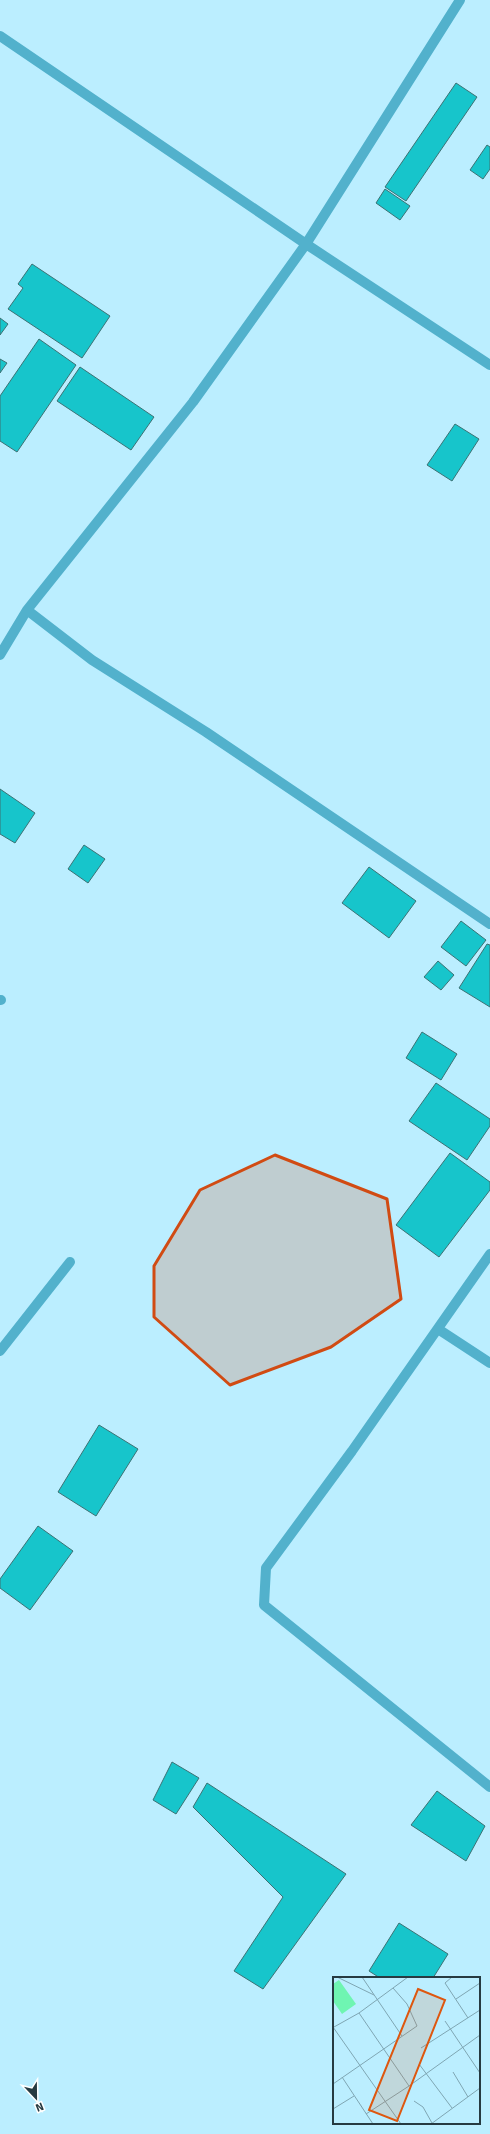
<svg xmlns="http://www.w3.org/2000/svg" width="490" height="2134" font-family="Signika,sans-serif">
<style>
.building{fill:#17c5cb;stroke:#3c7274}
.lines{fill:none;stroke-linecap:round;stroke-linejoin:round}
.street{stroke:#52b1cc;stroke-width:10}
.marked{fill:#d14b13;fill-opacity:0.2;stroke:#d14b13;stroke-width:3;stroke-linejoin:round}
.inset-road{fill:none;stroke:#7fa6b3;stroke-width:1}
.view{fill:#de570f;fill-opacity:0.15;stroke:#de570f;stroke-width:2}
.inset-edge{fill:none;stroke:#263a41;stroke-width:2}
</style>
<rect width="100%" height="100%" fill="#bef"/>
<path class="building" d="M456,83L477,97L406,201L385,187Z
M487,145L490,147V169L483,179L470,170Z
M385,189L410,206L400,220L376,203Z
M32,264L110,316L82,358L8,309L23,288L18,284Z
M0,318L8,324L0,335Z
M39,339L76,365L17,452L0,441V396Z
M0,359L7,363L0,373Z
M80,367L154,417L131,450L57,401Z
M455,424L479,439L452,481L427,465Z
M0,789L35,813L15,843L0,834Z
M84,845L105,859L88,883L68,869Z
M369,867L416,901L389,938L342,903Z
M461,921L486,940L466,966L441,947Z
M487,944L490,945V1007L459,988Z
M438,961L454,975L441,990L424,977Z
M422,1032L457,1054L441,1080L406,1058Z
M436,1083L490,1119V1126L467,1160L409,1121Z
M450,1153L490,1182V1190L439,1257L396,1225Z
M99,1425L138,1449L96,1516L58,1492Z
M38,1526L73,1551L30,1610L0,1588V1579Z
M172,1762L199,1778L176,1814L153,1800Z
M207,1783L346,1874L263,1989L234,1971L283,1897L193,1807Z
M437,1791L485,1826L466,1861L411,1825Z
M399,1923L448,1954L433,1978H380L369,1971Z"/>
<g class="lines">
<path class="street" d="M460,0L306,244L193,402L27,610L92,660L206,732L490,924
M0,36L306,244L490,365
M0,655L27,610
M0,1000H1
M490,1254L352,1451L266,1568L264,1605L490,1787
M438,1329L490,1363
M0,1351L70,1262"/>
</g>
<path class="marked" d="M275,1155L387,1199L401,1299L331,1347L230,1385L154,1317V1266L200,1190Z"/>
<g transform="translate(333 1977)">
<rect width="147" height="147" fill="#bef"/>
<path d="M6,3L23,27L9,37L0,24V7Z" fill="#6ff5b2"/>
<path class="inset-road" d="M4,0L41,18M29,0L69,59M119,0L112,6L135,41M123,22L147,6M26,36L76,109L33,137M112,44L147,96M0,50L68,147M1,50L26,36L75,0M88,71L147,33M86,87L119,131M120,95L135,120M9,100L40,147M0,107L84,49L74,27L60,11M76,109L147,58M81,124L90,130L99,146M0,132L21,119M98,147L147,111"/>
<path class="view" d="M85,12L112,23L64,144L36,133Z"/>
<rect width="147" height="147" class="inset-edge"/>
</g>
<g transform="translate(36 2098) rotate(158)" stroke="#ffffff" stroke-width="3" paint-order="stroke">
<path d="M0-3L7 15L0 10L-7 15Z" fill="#263a41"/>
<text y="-6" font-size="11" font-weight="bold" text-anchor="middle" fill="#263a41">N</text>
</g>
</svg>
